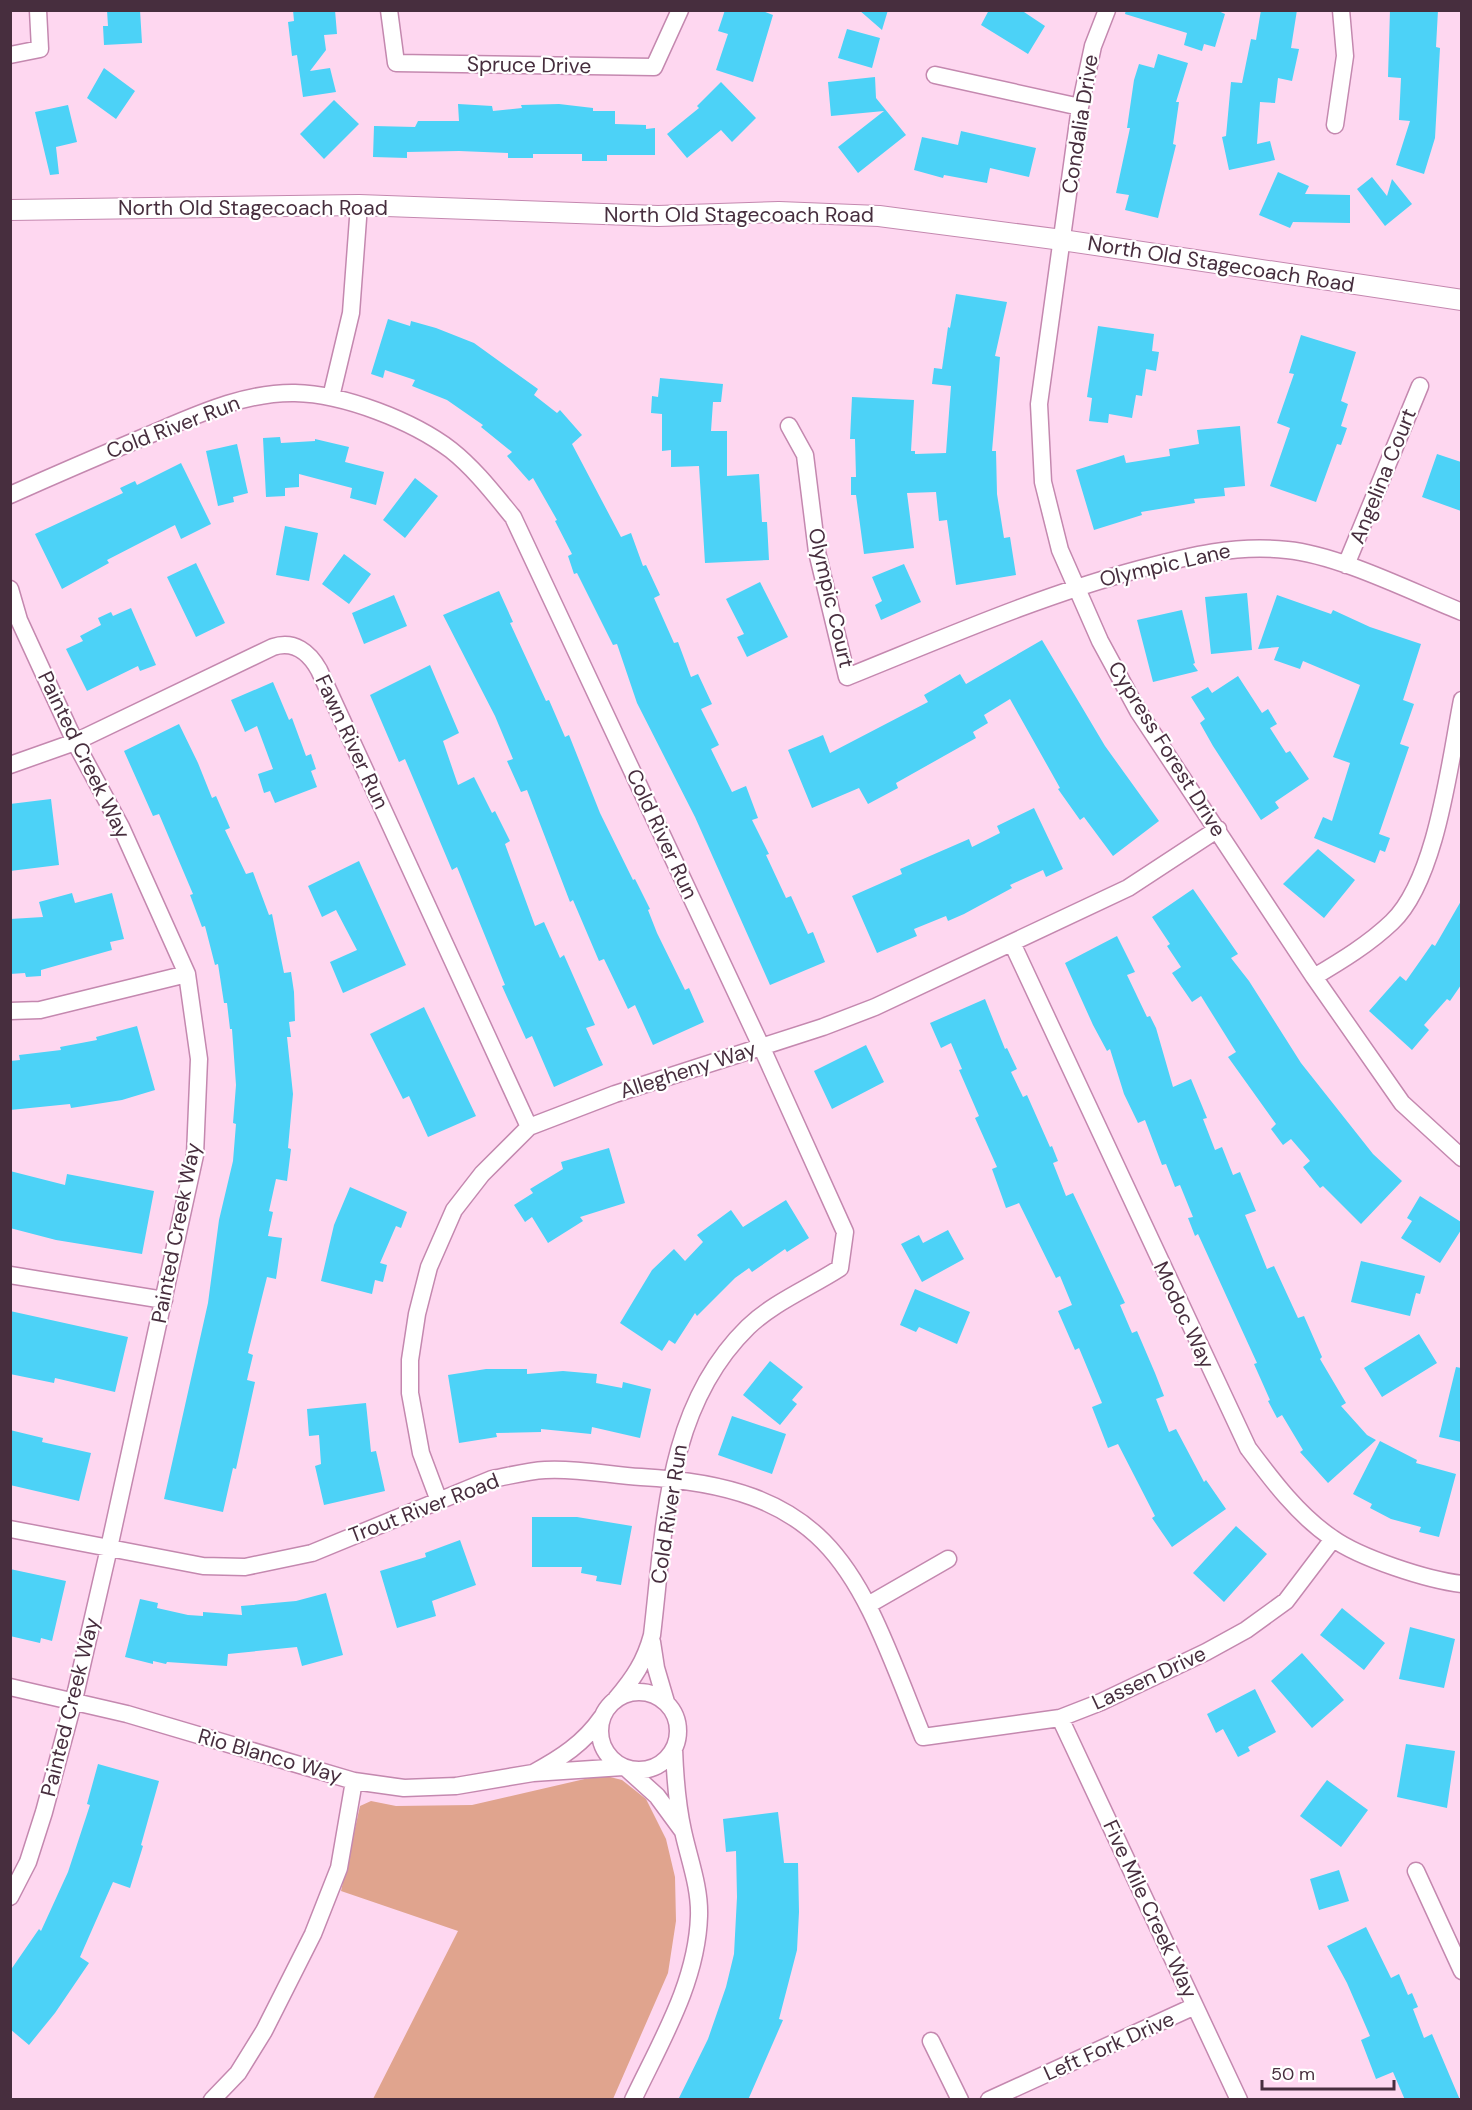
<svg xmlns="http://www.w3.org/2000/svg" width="1472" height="2110" font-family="'DM Sans',sans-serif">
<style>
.green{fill:#e0a48e}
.building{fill:#4cd2f7}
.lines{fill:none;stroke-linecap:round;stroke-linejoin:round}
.minor-casing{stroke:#c488af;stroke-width:19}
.tertiary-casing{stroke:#c488af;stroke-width:22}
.minor{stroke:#fff;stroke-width:16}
.tertiary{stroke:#fff;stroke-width:20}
.labels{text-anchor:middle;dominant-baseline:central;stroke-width:4.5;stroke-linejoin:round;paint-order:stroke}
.street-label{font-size:21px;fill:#472e3e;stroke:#fff}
</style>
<rect width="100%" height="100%" fill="#fed7f0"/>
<path class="green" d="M602,1775L622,1780L646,1799L666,1839L675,1877L676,1921L668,1973L613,2099H373L458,1931L341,1891L360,1806L371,1801L396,1806L472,1805Z"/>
<path class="building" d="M107,10H140L142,43L104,45L103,26H108Z
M293,10H335L337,34L324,35L326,50L310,71L330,68L336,92L303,97L297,55L292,56L288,22L294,21Z
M725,10H760L773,15L753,82L716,70L728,34L718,31Z
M859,10H888L882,30Z
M989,10H1021L1045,26L1028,54L981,25Z
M1126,10H1216L1225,14L1215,47L1204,44L1202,51L1184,45L1187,33L1125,14Z
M1261,10H1297L1291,48L1299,49L1292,81L1278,78L1275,103L1260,102L1257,144L1270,141L1275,160L1229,170L1222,137L1226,136L1231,82L1242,83L1251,39L1256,40Z
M1390,10H1438L1436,47L1440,48L1435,138L1424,174L1396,165L1410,121L1399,120L1401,78L1388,77Z
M847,29L880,38L872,68L838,58Z
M1158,54L1188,63L1176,102H1179L1173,144L1176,145L1158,218L1125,210L1129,195L1116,193L1130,128H1127L1134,80L1139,64L1154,68Z
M104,68L135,91L116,119L87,98Z
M875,77L876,98L906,135L858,173L838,147L884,111L831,116L828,82Z
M721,82L756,118L732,142L721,130L687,158L667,134L699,108L697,106Z
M334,100L359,124L324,159L300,134Z
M458,104L492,106L493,111L522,108L521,105L559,104L593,108V111H615V124L646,125V129L655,128V155H607V161H582V154H533V158H508V153L459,151L407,152V158L373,157L374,126L415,127L418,121H459Z
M68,105L77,142L56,147L59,174L50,175L35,112Z
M961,131L1036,148L1029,177L990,168L987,183L944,175L943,178L914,170L922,137L958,145Z
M1278,172L1309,186L1305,194L1350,195V223L1293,222L1290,228L1259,215Z
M1372,177L1387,196L1392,179L1412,204L1385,226L1357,189Z
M956,294L1007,302L995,356L1000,357L992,451H996L997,494L1004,538L1010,537L1016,575L956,585L947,520L939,521L936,492L907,493L914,548L864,554L856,495H851V477H856L855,439H850L852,397L914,400L911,451H915V454L946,453L951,386L932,384L934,368L942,369L948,327L950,328Z
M388,319L410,326L411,321L436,328L474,343L538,389L534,395L557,413L560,410L582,435L572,444L621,537L631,533L643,566L646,565L660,595L654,598L674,643L678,642L691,677L698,674L712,704L701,709L719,745L711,749L732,792L746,786L758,818L752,820L769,854L766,855L786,898L791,896L808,934L813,932L825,962L770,985L695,817L637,703L617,644L613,645L577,573L574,574L568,556L572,554L555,521L557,520L533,478L529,481L507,456L512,452L481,427L483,425L447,400L412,386L415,380L385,370L383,378L371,374Z
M1098,326L1154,334L1152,351L1159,352L1156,371L1146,369L1142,396L1136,395L1132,418L1109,414L1108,423L1089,421L1092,398L1087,397Z
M1301,335L1356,352L1341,401L1348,404L1341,426L1347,428L1341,445L1337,444L1316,502L1270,486L1290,428L1277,423L1294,374L1289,373Z
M660,378L723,384L721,402H713L711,431H727V476L759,474L762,522H767L769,560L705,563L699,466L671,467V450L662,451V414L651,413L652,396L658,397Z
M1240,426L1245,486L1224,488L1225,496L1194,499L1195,503L1141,512L1142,515L1094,530L1076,470L1124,455L1126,463L1170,456L1169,449L1199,444L1197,430Z
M280,437L281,443L315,441V439L349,447L345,462L384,472L376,505L350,498L352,488L299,474V487L285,488V496L266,497L263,438Z
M237,444L248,493L233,497L234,502L218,506L206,451Z
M1437,454L1461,462V511L1422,497Z
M181,463L211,524L181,539L175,525L107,560L109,563L62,589L35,534L123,493L120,488L135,481L137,485Z
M415,478L438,496L405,538L383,520Z
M285,526L318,533L309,581L276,575Z
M344,554L371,574L349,604L322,584Z
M196,563L225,623L196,637L167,577Z
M904,564L921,602L881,620L875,605L882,601L872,577Z
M760,582L788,637L747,657L737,637L744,634L726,599Z
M499,591L513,622L510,623L546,701L549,700L565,737L569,735L600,813L633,880L635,879L650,909L648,910L657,933L685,990L689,988L704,1022L653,1045L635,1005L628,1009L604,959L599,961L573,900L570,902L527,790L521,792L507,761L513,759L495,716L443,615Z
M1247,593L1252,650L1211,654L1205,597Z
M394,595L407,626L364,644L352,613Z
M1277,595L1331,614L1333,610L1370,627L1421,644L1403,700L1414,704L1400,744L1409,747L1379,834L1390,838L1385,852L1380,850L1375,863L1314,838L1323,817L1332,821L1350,763L1333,757L1360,685L1303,661L1300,669L1274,660L1279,647L1258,649Z
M131,608L156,665L140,671L138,666L87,691L66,649L83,641L80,636L101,625L98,618L111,612L113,616Z
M1182,610L1195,663L1193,664L1198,671L1153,682L1137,620Z
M1042,640L1105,746L1159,821L1113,856L1084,817L1080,820L1058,789L1060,788L1010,699L984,715L988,723L973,732L976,738L896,783L898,788L868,804L859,788L812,808L788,750L823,735L830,753L928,702L924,695L960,674L966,684Z
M430,665L459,733L443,741L458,785L474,777L492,813L495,811L510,841L505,844L535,926L544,922L560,958L564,955L595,1025L586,1028L603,1065L554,1087L532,1036L526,1039L502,986L505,985L457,867L452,870L405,759L399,762L370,695Z
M1238,676L1262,713L1268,709L1277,724L1270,728L1286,753L1290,751L1309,779L1275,802L1279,808L1261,820L1213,746L1200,723L1205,719L1191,697L1208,687L1212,693Z
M273,682L289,720L292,718L306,756L311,754L316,769L311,771L317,787L275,803L270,791L264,793L258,774L273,769L257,726L245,732L231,700Z
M179,724L198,763L212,798L216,796L230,828L225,830L246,874L253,872L269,915L272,914L284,973L291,972L294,992L295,1021L289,1022L291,1037H287L293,1094L288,1148L291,1149L287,1181L276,1179L269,1211L273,1212L268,1236L282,1238L276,1279L267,1277L248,1353L253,1355L247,1380L255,1382L236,1469L233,1468L223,1512L164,1499L208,1303L219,1220L233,1161L236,1124L233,1123L236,1085L232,1029H230L227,1003H224L218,964L215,965L205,926L202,927L190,895L193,894L159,814L153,816L124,751Z
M51,799L59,865L10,871V804Z
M1034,808L1063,869L1046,877L1043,870L1010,885L1012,888L964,914L948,921L946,916L914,929L917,936L877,953L852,896L902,874L900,869L969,839L972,847L1000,833L997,826Z
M1318,849L1355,880L1324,918L1283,884Z
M359,861L406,965L343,993L330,962L357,950L336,910L322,917L308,886Z
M1193,889L1238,954L1231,958L1249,981L1301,1063L1373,1154L1402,1181L1361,1224L1323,1186L1320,1188L1303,1167L1310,1161L1291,1139L1283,1145L1271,1129L1276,1124L1228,1057L1236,1052L1201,996L1192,1002L1172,973L1181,967L1167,946L1170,944L1152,917Z
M72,893L75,903L112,893L124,939L110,942L112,950L41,970V976L26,977L25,973L10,974V919L43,917L39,902Z
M1461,901V985L1450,1001L1447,999L1424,1025L1429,1030L1412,1050L1369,1011L1400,976L1406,981L1432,944L1435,946Z
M1117,936L1135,972L1127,975L1147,1017L1150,1016L1156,1028L1173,1087L1191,1079L1207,1118L1203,1119L1215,1150L1222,1147L1233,1175L1240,1172L1256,1211L1245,1215L1267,1269L1274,1266L1298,1318L1304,1316L1322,1357L1320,1359L1346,1403L1341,1406L1367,1435L1376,1440L1328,1483L1300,1452L1303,1450L1282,1415L1277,1418L1268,1401L1270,1400L1254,1364L1257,1363L1198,1234L1195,1236L1188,1218L1193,1217L1180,1185L1175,1187L1166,1164L1162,1165L1145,1120L1138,1123L1124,1094L1110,1049L1107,1051L1093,1025L1065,963Z
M985,999L1005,1049L1007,1048L1017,1069L1011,1072L1023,1097L1027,1095L1050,1147L1052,1146L1058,1161L1053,1163L1066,1196L1073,1193L1125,1303L1120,1305L1132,1333L1137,1331L1155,1373L1164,1396L1156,1399L1169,1432L1176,1429L1204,1482L1206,1480L1226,1509L1172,1547L1152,1518L1155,1516L1118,1444L1108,1448L1092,1407L1102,1403L1079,1348L1075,1350L1058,1311L1072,1305L1060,1276L1056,1278L1019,1203L1006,1208L992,1169L997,1167L975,1118L979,1116L959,1070L962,1069L951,1043L941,1048L930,1023Z
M424,1007L476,1116L428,1137L409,1096L403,1099L370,1034Z
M137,1026L155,1090L122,1100L71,1108L70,1104L10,1110V1061L20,1060L19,1055L61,1050L60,1047L97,1040L96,1037Z
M866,1045L884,1082L832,1109L814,1071Z
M609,1148L625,1203L580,1217L583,1221L548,1243L532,1217L525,1222L514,1205L533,1193L530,1189L563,1169L561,1162Z
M10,1171L65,1185L67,1174L154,1191L142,1254L56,1240L10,1228Z
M350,1187L407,1212L401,1228L396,1226L380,1263L387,1265L383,1282L375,1280L372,1294L321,1281L334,1225Z
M1420,1196L1461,1222V1230L1440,1263L1401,1238L1412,1221L1407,1218Z
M786,1200L809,1238L787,1252L785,1249L752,1272L749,1268L735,1278L697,1316L695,1313L675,1344L669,1340L662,1351L620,1323L652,1270L674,1249L685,1261L703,1242L697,1235L731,1210L743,1227Z
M948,1230L964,1259L922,1282L901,1244L919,1235L923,1243Z
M1361,1261L1425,1276L1420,1294L1416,1293L1410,1316L1351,1302Z
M915,1289L970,1312L957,1344L919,1327L916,1332L900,1325Z
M10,1311L128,1337L115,1392L55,1378L54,1383L10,1374Z
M1419,1334L1437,1363L1382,1397L1364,1368Z
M770,1361L803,1387L792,1400L797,1404L780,1425L743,1395Z
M1456,1367L1461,1368V1442L1439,1437Z
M486,1369H527V1374L563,1371L597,1374L596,1383L622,1388L623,1382L651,1389L640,1438L592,1427L591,1434L541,1429V1432L496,1433L497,1437L459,1443L448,1375Z
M366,1403L371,1452L376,1451L385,1491L324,1505L315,1466L321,1464L319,1435L309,1436L307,1409Z
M732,1416L786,1434L772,1474L718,1455Z
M10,1430L43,1438L42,1442L91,1453L79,1501L10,1485Z
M1380,1441L1417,1460L1416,1463L1456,1474L1439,1537L1419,1532L1421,1527L1391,1519L1370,1508L1372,1504L1353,1494Z
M532,1517H577L632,1526L621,1585L596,1581L597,1576L581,1573L582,1567H532Z
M1236,1526L1267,1554L1224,1602L1193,1573Z
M460,1540L476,1585L432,1601L436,1616L397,1628L380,1571L426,1557L425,1553Z
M10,1569L66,1581L52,1641L41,1638L40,1643L10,1636Z
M326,1593L343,1655L302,1666L297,1647L228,1654L227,1666L167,1662L166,1664L153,1661V1664L125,1657L140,1599L158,1603L157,1608L188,1615L203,1616V1612L242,1615L241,1606L296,1601Z
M1342,1608L1385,1643L1364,1670L1320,1635Z
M1410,1627L1455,1639L1444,1688L1399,1679Z
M1302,1653L1344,1700L1312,1728L1271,1681Z
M1255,1689L1276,1732L1248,1747L1250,1751L1238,1757L1223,1729L1216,1733L1207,1714Z
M1406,1744L1455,1751L1447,1808L1397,1797Z
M98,1764L159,1781L141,1845L143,1846L130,1888L113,1882L80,1957L89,1963L55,2013L29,2045L10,2029V1971L39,1929L41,1931L68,1872L90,1805L87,1804Z
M1327,1780L1368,1810L1341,1847L1300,1816Z
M778,1812L784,1863H798L799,1912L797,1950L779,2019L783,2020L748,2100H678L708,2039L726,1987L734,1954L737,1897L736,1851L726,1852L723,1819Z
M1339,1870L1349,1901L1319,1910L1310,1879Z
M1366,1927L1391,1978L1399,1974L1408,1995L1412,1993L1418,2007L1413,2009L1424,2038L1432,2034L1460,2100H1405L1393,2072L1376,2079L1361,2040L1370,2036L1347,1983L1327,1946Z"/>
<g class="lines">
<g class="minor-casing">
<path id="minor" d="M389,10L396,63L654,67L680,10
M1107,10L1093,46L1080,107L1039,404L1043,482L1060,550L1100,641L1138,711L1314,977L1402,1103L1462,1158
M10,55L40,49L38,10
M935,75L1080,107
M1335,125L1345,56L1341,10
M331,397L351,313L359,205
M789,426L805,455L817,552L847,677C944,638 1039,596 1140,569C1189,556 1236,544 1287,550C1339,555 1412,592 1462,612
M10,495C55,475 99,456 144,437C192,417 242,392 295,393C344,394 413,421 451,450C475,469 494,494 513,517L761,1046L845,1232L840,1268C809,1288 774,1302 748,1327C665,1408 665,1527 652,1635C645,1661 634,1678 616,1699
M1346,565L1420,386
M10,589L19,620L75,742L121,827L187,974L199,1059L195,1155L109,1548L74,1700L44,1812L28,1862L10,1897
M10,765L75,742L273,647C294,640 309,652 319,670L529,1127
M1012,943L1248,1448C1272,1480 1298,1515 1332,1538C1360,1558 1427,1580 1462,1584
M1314,977C1341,961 1369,944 1392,922C1437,879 1450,760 1462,700
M10,1011L40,1010L187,974
M10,1275L164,1300
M439,1501L421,1453L410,1393V1360L417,1314L429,1267L454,1210L482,1174L529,1127L615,1094L823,1027L875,1007L1128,888L1218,829
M10,1529L203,1566L245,1567L312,1553L492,1479C509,1476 527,1471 545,1470C577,1468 609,1475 641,1477C838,1488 858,1575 923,1737L1060,1718L1101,1702L1206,1652L1246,1630L1286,1601L1333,1539
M868,1605L948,1559
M652,1642L656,1668L666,1702
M10,1687L127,1714L354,1781L404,1788L456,1786L533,1773
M600 1731a39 39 0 1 1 78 0a39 39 0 1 1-78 0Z
M602,1717C584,1743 561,1758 533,1773L623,1767
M1060,1718L1239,2100
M626,1768L657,1796L682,1830
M1416,1871L1462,1971
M931,2041L960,2100
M212,2100L238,2073L264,2031L313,1934L339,1868L354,1781
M633,2100C661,2041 697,1982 699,1916C700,1887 689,1859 683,1831C677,1804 675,1777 674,1749
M989,2100L1195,2006"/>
</g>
<g class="tertiary-casing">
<path id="tertiary" d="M10,210L359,205L658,216L779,212L879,216L1062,240L1462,300"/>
</g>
<use href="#minor" class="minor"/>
<use href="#tertiary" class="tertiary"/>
</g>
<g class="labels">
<g class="street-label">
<text transform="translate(529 65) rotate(1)">Spruce Drive</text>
<text transform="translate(1080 124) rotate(-81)">Condalia Drive</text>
<text x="253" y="208">North Old Stagecoach Road</text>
<text x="739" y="215">North Old Stagecoach Road</text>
<text transform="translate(1221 264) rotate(9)">North Old Stagecoach Road</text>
<text transform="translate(173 427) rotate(-21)">Cold River Run</text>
<text transform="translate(1383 476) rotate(-68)">Angelina Court</text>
<text transform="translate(1165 565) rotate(-13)">Olympic Lane</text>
<text transform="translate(831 598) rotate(77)">Olympic Court</text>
<text transform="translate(352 742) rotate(65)">Fawn River Run</text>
<text transform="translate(1167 749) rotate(58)">Cypress Forest Drive</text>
<text transform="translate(84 755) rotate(64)">Painted Creek Way</text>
<text transform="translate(662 834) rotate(65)">Cold River Run</text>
<text transform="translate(688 1070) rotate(-18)">Allegheny Way</text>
<text transform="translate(176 1233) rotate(-79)">Painted Creek Way</text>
<text transform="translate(1184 1315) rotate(65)">Modoc Way</text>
<text transform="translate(424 1508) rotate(-21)">Trout River Road</text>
<text transform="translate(669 1514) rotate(-81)">Cold River Run</text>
<text transform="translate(1149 1678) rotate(-25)">Lassen Drive</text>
<text transform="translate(70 1707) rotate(-76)">Painted Creek Way</text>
<text transform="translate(270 1756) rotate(16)">Rio Blanco Way</text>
<text transform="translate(1150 1909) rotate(65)">Five Mile Creek Way</text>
<text transform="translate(1109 2046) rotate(-24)">Left Fork Drive</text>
</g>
</g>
<rect width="1472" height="2110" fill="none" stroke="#472e3e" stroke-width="24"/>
<path d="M1262 2080v9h132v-9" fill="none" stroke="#472e3e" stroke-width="3"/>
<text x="1271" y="2080" font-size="18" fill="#472e3e" stroke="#ffffff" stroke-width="4.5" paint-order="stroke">50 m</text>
</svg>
